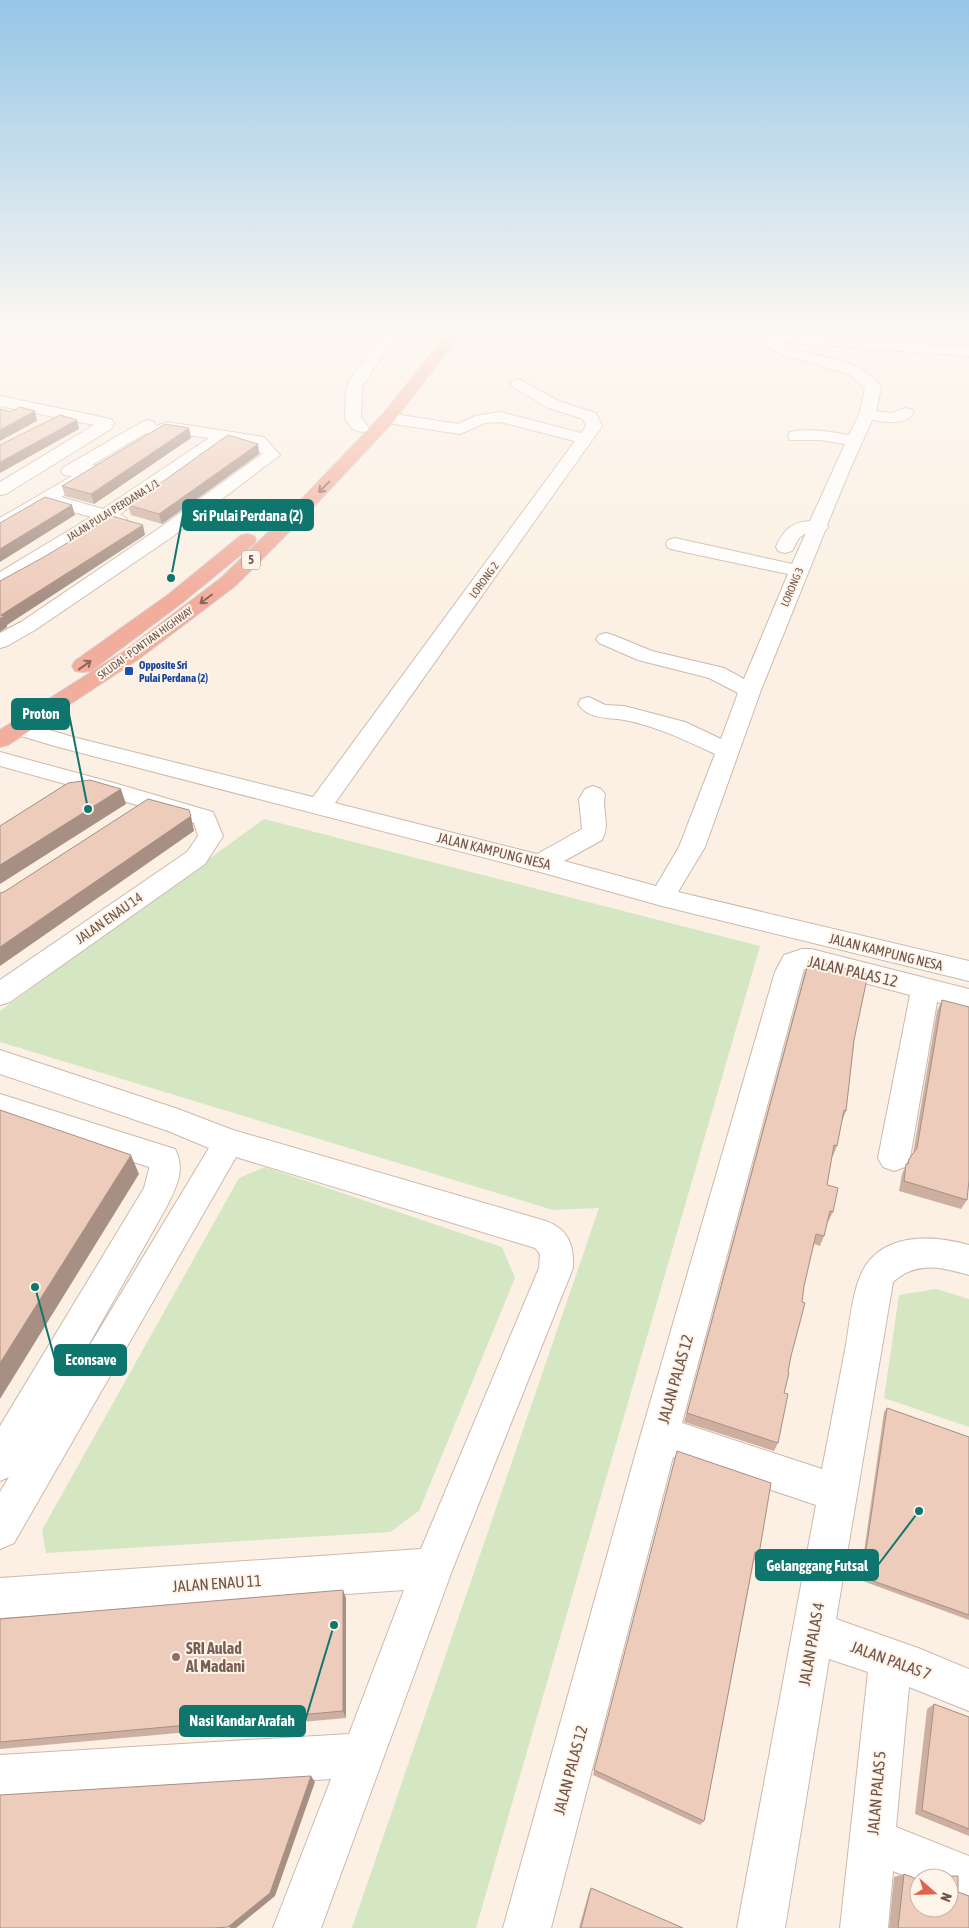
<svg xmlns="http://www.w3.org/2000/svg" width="969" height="1928" font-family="'Asap Condensed',sans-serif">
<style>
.green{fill:#d4e7c2}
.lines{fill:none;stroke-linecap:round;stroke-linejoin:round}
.minor-casing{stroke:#cdb9ad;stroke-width:2}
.highway-casing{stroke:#d7cfcd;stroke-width:2}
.minor{fill:#fff;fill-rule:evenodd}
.highway{fill:#f2ad9d;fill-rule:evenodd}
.wall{fill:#cdafa2}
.shaded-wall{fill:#a78f84}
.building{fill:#eeccbc;stroke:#a78f84}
.oneway{stroke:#8b675b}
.transit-dot{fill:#1a4fb4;stroke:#fef4e9;stroke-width:2}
.education-dot{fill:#8d6e63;stroke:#fef4e9;stroke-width:2}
.labels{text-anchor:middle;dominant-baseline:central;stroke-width:4;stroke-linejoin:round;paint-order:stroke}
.far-street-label{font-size:11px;fill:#71554b;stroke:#fef4e9}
.far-transit-label{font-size:11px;font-weight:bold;fill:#164399;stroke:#fef4e9;text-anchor:start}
.shield{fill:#fef4e9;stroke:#9b857a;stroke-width:1}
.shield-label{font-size:12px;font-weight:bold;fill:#71554b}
.street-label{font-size:14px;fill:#71554b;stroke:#fef4e9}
.near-street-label{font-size:16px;fill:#71554b;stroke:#fef4e9}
.near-education-label{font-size:16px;font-weight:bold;fill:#785e54;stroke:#fef4e9;text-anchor:start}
.leader{fill:none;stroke:#0f766e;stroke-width:2}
.callout-dot{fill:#0f766e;stroke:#fef4e9;stroke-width:2}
.callout{fill:#0f766e;stroke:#0f766e;stroke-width:2}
.callout-label{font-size:15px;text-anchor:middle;font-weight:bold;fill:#fff}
</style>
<rect width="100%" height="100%" fill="#fbf0e3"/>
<path class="green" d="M264,819L760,946L476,1928H352L599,1208L553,1210L0,1042V1011Z
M265,1167L502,1247L515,1278L419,1511L390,1532L46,1553L42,1530L239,1178Z
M936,1289L969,1299V1427L884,1398L899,1295Z"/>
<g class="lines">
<g class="minor-casing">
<path id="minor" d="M394,330H410L380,359L362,387L361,418L369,428L367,431C356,434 351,428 345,419L346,391L350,380L370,352Z
M690,330H737L969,348V356L781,342C813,361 858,354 881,387L876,411L892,413L906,408L912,410L914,413C904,426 886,422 872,420L851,467L827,525L828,527L825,531L761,690L705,847L678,892L969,961V981L662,906L540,872L58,747L11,733L8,728L11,723L19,721L73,737L313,797L575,441L500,422L485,423L460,434L388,423L382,421L380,418L382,415L388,413L458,424L475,416L500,412L581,433L586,426L583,419L549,408L513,387L510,384L513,381L518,379L561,402L596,413L602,426L335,803L537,854L582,829L579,799L585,789L593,786L601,789L605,794C601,810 611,824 602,840L564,861L656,886L679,847L715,754C685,740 656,726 624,720C607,717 589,720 578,704L581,699L589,697L605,705L624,706L685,722L721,739L738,693L709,678L638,660L599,643L596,639L599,635L606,633L613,635L652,651L724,668L744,679L788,574L675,550L668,548L666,544L668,540L675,538L792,564L806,533L799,538L792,551L785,553L778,551L776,547C783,530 792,522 810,521L845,444L820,440H790L788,436L790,432C810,428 829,432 849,435L859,415L865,388L849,374L784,355L771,349L762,341L697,334L692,333Z
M0,396L106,418L112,420L114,423L111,429L6,494L0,495V482L94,425L0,406Z
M148,420L154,422L156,426L167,422L264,437L280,455L172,537L35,630L7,646L0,648V633L21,622L158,529L262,454L253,445L227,441L120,514L127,519L124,523L118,524L108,522L7,584L0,586V572L91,517L48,505L7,530L0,532V518L72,476L64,475L61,471L64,467L142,422ZM168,432L209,438L103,509L61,497L100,474L103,470L100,466L92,465L146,433L154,437Z
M0,752L114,783L213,812L223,836L205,864L10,1002L0,1005V980L187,852L198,836L194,823L98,793L0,766Z
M802,949H811L969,989V1011L937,1002L910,1158L905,1167L894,1171L883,1167L878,1158L910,995L811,969H804L682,1423L822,1469C830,1428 838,1386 846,1345C850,1322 853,1279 869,1261C893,1232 937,1236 969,1245V1275C941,1267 916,1261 893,1282L836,1619L918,1648L969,1669V1711L909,1687L896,1827L969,1856V1902L949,1894V1878H919V1882L893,1871L888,1928H840L868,1672L829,1659L785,1928H737L816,1505L673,1457L551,1928H503L641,1434L775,972L784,955Z
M0,1050L178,1109L233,1130L546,1221C569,1230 574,1245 573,1268L453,1568L321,1928H273L331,1779L0,1799V1755L349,1734L404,1590L0,1618V1578L421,1549L539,1268L540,1254L535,1248L236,1157L14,1543L0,1549V1492L9,1477L0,1481V1426L144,1188L149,1169V1167L0,1120V1094L175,1149C186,1170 176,1188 166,1208L67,1383L209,1148L168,1131L0,1074Z"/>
</g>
<g class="highway-casing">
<path id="highway" d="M450,330H464L394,421L305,516L235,586L140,658L8,745L0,747V730L126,650L221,578L293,508L382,415Z
M247,534L254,536L256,540L254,544L183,602L91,671L83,672L75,671L72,666L75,661L169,594L240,536Z"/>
</g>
<use href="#minor" class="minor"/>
<use href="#highway" class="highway"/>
</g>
<path class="wall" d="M189,428L191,438L94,504L65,496L62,486Z
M258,444L259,454L162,524L131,515L128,505Z
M805,971L854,1040L846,1111L842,1121L837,1146L833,1156H832L827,1185L833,1212L828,1222L827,1221L824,1236L820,1246L814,1244L804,1286L791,1356L784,1393L778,1443L774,1451L684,1422Z
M942,1000L967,1200L961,1209L899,1191L902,1174L909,1159L913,1154L937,1011Z
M887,1408L969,1437V1620L860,1580L884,1412Z
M677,1451L759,1554L755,1561L754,1560L704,1821L700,1825L593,1775Z
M346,1598V1718L0,1749V1619Z
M934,1704L969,1717V1836L915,1814L927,1709Z
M904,1874L919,1880V1908H949V1878H926L931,1876H958V1892L969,1896V1928H889L894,1877Z
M591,1888L683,1928H579L589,1892Z"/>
<path class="shaded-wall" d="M35,411L37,421L0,441V430Z
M77,420L79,429L0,473V462Z
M189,428L191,438L94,504L91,494Z
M258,444L259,454L162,524L159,514Z
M72,505L75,515L0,562V549Z
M143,525L145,535L7,625V627L0,632V619L1,615Z
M121,789L126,804L0,884V865Z
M191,816L194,831L0,966V947Z
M131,1155L139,1174L0,1399V1363Z
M343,1590L346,1598V1718L343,1711Z
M311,1776L315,1782L275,1896L236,1928H231L228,1927Z"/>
<path class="building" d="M20,407L35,411L0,430V409L10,412Z
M60,415L77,420L0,462V445Z
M165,424L189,428L91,494L62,486Z
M228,435L258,444L159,514L128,505L144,495Z
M45,497L72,505L0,549V523Z
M112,516L143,525L1,615L4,616L0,619V581L44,557Z
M90,780L121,789L0,865V826L68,783Z
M148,799L189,810L191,816L0,947V893L4,892Z
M809,960H811L868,974L854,1040L846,1111L844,1110L837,1146L834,1145L827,1185L838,1188L833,1212L830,1211L824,1236L816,1234L804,1286L802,1302L805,1303L791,1356L788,1372L789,1373L784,1393L788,1394L778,1443L687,1413Z
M942,1000L969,1007V1180L967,1200L904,1181L906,1164H908L909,1159L917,1148Z
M0,1110L131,1155L0,1363Z
M887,1408L969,1437V1615L862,1577Z
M677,1451L771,1483L759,1554L755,1552L704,1821L594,1770Z
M343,1590V1711L0,1742V1619Z
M934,1704L969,1717V1829L922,1810Z
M311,1776L270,1893L228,1927L214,1928H0V1795Z
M904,1874L919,1880V1908H949V1878H930L931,1876H958V1892L969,1896V1928H898Z
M591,1888L683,1928H581Z"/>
<defs><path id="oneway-shaft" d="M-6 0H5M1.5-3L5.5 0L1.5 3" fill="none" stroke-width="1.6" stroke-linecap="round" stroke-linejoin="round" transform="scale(1.25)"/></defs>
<g class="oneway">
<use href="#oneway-shaft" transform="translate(324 487) rotate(134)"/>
<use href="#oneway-shaft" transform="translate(206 599) rotate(143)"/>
<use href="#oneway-shaft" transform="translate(85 665) rotate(-36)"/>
</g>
<linearGradient id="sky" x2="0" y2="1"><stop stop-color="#95c6e6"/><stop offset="0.55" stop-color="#fdf8f2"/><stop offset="1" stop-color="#fdf8f2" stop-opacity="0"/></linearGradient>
<rect width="969" height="600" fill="url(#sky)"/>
<rect class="transit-dot" x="124" y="666" width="10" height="10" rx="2.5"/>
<circle class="education-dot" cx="176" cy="1657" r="5"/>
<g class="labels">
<g class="far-street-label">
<text transform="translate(113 510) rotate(-32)">JALAN PULAI PERDANA 1/1</text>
<text transform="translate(484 580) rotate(-54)">LORONG 2</text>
<text transform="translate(792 587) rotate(-67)">LORONG 3</text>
<text transform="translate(145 643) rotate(-36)">SKUDAI - PONTIAN HIGHWAY</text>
</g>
<g class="far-transit-label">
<text x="139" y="665">Opposite Sri<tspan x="139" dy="13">Pulai Perdana (2)</tspan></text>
</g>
<rect class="shield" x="242" y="550.5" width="18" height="19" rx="4"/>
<g class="shield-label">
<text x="251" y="560">5</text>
</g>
<g class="street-label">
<text transform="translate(494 851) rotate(14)">JALAN KAMPUNG NESA</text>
<text transform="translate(109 918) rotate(-35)">JALAN ENAU 14</text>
<text transform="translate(886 952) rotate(14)">JALAN KAMPUNG NESA</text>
</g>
<g class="near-street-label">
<text transform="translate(853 971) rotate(13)">JALAN PALAS 12</text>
<text transform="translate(675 1379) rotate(-74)">JALAN PALAS 12</text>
<text transform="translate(217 1583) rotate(-4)">JALAN ENAU 11</text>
<text transform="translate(811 1644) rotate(-80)">JALAN PALAS 4</text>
<text transform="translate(891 1660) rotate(20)">JALAN PALAS 7</text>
<text transform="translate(570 1770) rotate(-75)">JALAN PALAS 12</text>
<text transform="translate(876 1793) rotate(-85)">JALAN PALAS 5</text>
</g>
<g class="near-education-label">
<text x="186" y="1648">SRI Aulad<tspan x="186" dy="18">Al Madani</tspan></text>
</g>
</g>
<path class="leader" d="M171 578L183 515M88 809L69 714M35 1287L55 1360M919 1511L878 1565M334 1625L305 1721"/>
<g class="callout-dot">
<circle cx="171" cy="578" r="5"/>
<circle cx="88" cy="809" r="5"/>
<circle cx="35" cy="1287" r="5"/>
<circle cx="919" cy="1511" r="5"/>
<circle cx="334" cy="1625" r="5"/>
</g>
<g class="callout">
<rect x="183" y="500" width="130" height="30" rx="5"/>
<rect x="12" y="699" width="57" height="30" rx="5"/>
<rect x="55" y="1345" width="71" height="30" rx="5"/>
<rect x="756" y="1550" width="122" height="30" rx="5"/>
<rect x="180" y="1706" width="125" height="30" rx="5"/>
</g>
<g class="callout-label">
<text x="248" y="521">Sri Pulai Perdana (2)</text>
<text x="41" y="719">Proton</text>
<text x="91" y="1365">Econsave</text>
<text x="817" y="1571">Gelanggang Futsal</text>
<text x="242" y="1726">Nasi Kandar Arafah</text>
</g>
<g transform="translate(934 1893) rotate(110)"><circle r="24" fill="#fef4e9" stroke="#c6b4aa"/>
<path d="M0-4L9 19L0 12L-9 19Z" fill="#de644e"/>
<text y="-8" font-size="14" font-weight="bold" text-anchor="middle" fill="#71554b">N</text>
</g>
</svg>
